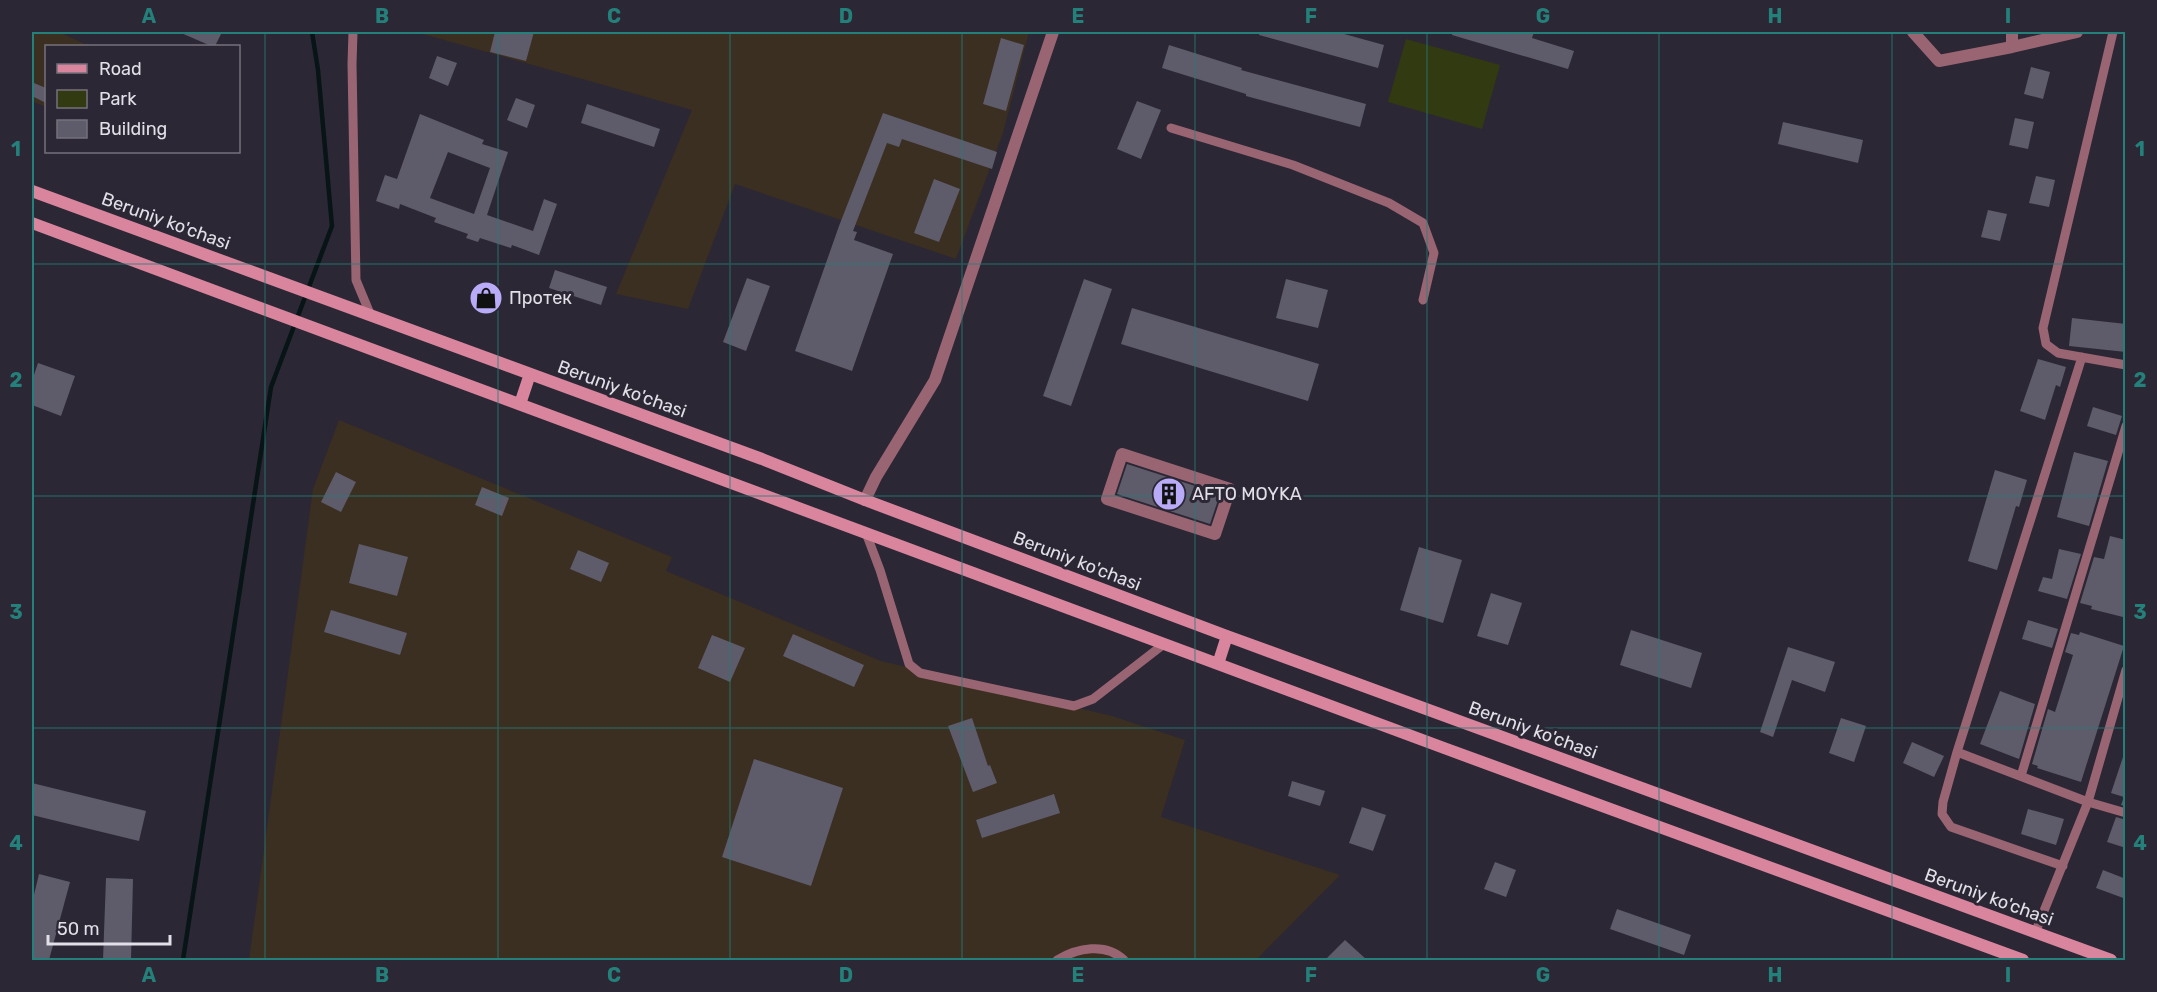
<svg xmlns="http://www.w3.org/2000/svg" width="2157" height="992" font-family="Rubik,sans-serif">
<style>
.industrial{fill:#3a2f20}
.green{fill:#323a12}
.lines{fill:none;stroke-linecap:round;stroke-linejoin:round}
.stream{stroke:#081516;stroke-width:4.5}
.building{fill:#5e5b6b;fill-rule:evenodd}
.service{stroke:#996573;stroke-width:9}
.minor{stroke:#996573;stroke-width:12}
.secondary{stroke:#d8859d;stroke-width:12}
.grid{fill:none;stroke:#24807a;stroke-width:1.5;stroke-opacity:0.55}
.labels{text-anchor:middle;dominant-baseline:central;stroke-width:6;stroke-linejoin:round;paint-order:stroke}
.street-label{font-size:18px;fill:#e2dfe8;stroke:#2c2734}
.poi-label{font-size:18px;fill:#e2dfe8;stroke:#2c2734;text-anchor:start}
.neatline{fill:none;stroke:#24807a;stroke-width:2}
.grid-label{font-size:20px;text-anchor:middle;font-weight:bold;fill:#24807a}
</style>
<rect width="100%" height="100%" fill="#2c2734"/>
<path class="industrial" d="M32,32H59L89,46H46V107L32,101Z
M416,32H1029L1003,133L956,259L735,184L688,309L616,294L692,110Z
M339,420L672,557L666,571L881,661L1112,716L1185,740L1161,817L1340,875L1256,960H249L313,489Z"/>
<path class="green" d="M1406,39L1500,65L1482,129L1388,102Z"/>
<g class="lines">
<path class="stream" d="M183,960L271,387L332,226L318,70L312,32"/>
</g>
<path class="building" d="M179,32H222L215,46H211Z
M495,32H534L526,61L490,52Z
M1260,32H1337L1384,45L1378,68L1259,35Z
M1452,32H1534L1532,38L1574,51L1568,69L1452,35Z
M1001,38L1024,45L1006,111L983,104Z
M1169,45L1242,68L1241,70L1366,104L1360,127L1246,96V94L1162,68Z
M437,56L457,63L448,86L429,78Z
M2031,67L2050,72L2043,99L2024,94Z
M34,83L46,88V103L32,96Z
M516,98L535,105L527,128L507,120Z
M1137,101L1161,110L1141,159L1117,149Z
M587,104L660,129L654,147L581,123Z
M883,113L997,152L992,169L902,139L899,147L887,143L853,231L857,232L854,240L893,254L852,371L795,351L839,226Z
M420,114L484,140L482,144L508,152L487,215L533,231L544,199L557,204L539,255L512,245L511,248L480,238L478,242L466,238L468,234L434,222L436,218L400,204L399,209L376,201L385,175L397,179ZM448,152L490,168L474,214L430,198Z
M2015,118L2034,122L2028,149L2009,145Z
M1783,122L1863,140L1858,163L1778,144Z
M2036,176L2055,180L2049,207L2029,203Z
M934,179L960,189L939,242L914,233Z
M1988,210L2007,214L2000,241L1981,237Z
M555,270L607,287L601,305L549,288Z
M747,278L770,286L746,351L723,342Z
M1084,279L1112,289L1071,406L1043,396Z
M1286,279L1328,290L1318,328L1276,318Z
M1132,308L1319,364L1308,401L1121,344Z
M2072,318L2126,324V352L2069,346Z
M2038,359L2066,367L2060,387L2056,385L2045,420L2020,411Z
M38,363L75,376L61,416L32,405V381Z
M2093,407L2122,416L2116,435L2087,426Z
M2074,452L2108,461L2089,526L2057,517Z
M1127,464L1220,494L1210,524L1117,494Z
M1995,470L2027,480L2019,507L2016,506L1997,570L1968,561Z
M336,472L356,482L341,512L321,502Z
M482,487L509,498L502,516L475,505Z
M2110,536L2126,540V606L2123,617L2091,609L2092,606L2080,603L2094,557L2104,559Z
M359,544L408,557L397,596L349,583Z
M1419,547L1462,560L1443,623L1400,610Z
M2059,549L2081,554L2067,599L2038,591L2043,577L2052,579Z
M578,550L609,563L601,582L570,569Z
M1491,593L1522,603L1508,645L1477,636Z
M331,610L407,633L400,655L324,632Z
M2028,620L2058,629L2052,648L2022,639Z
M1631,630L1702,653L1691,688L1620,665Z
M2080,632L2124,646L2081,782L2037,768L2038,766L2032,764L2048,709L2055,712L2073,655L2065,652L2071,633L2079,635Z
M793,634L864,665L854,687L783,656Z
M712,635L745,648L730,682L698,668Z
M1788,647L1835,662L1825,692L1792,680L1773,737L1760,732Z
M2000,691L2035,704L2019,759L1980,744Z
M972,718L988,766L990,765L997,783L973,792L948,726Z
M1841,718L1866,726L1854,762L1829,753Z
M1912,742L1944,756L1934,777L1903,763Z
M2123,757H2126V806L2121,805L2124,797L2111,793Z
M754,759L843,788L811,886L722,857Z
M1292,781L1325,791L1320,806L1288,796Z
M32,783L146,811L139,841L32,815Z
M1054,794L1060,813L982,838L976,820Z
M1362,807L1386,815L1373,851L1349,843Z
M2028,809L2064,819L2056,845L2021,834Z
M2116,817L2126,820V848L2107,842Z
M1495,862L1516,870L1506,897L1484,889Z
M2103,870L2126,879V899L2096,888Z
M39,874L70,882L49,960H32V903Z
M106,878L133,879L131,960H103Z
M1617,909L1691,935L1684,955L1610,929Z
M1345,940L1367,960H1325Z"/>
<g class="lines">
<path class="service" d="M353,32L352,64L356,280L371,316
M2113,32L2043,328L2046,344L2058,353L2126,365
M1171,128L1293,165L1389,203L1423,223L1434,253L1423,300
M866,533L880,570L909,664L920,673L1074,706L1093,699L1164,644
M1957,752L2088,802L2126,813
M2021,776L2126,426
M2063,866L1951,827L1942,814L1943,802L1957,752L2082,357
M2035,933L2088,802L2126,670
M1057,960C1077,948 1106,942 1124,960"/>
<path class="minor" d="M1913,32L1939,61L2012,47L2077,32
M2012,47V32
M1122,454L1230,489L1215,534L1107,499Z
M865,500L876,477L935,380L1053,32"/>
<path class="secondary" d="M32,191L762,459L865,500L1227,636L2111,960
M32,223L1444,748L2023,960
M520,404L530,374
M1218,664L1227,636"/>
</g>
<path class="grid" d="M265,32V960M498,32V960M730,32V960M962,32V960M1195,32V960M1427,32V960M1659,32V960M1892,32V960M32,264H2126M32,496H2126M32,728H2126"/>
<defs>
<g id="shop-disc" transform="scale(1.725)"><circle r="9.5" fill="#b9abf7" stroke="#2c2734"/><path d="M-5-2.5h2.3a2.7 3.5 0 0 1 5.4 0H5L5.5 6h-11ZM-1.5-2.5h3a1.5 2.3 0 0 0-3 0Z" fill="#111"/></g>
<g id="building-disc" transform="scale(1.725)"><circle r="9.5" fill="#b9abf7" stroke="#2c2734"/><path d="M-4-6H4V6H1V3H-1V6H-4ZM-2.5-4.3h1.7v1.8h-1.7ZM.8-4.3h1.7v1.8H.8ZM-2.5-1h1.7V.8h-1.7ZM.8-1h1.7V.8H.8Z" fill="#111"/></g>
</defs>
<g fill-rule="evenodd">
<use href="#shop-disc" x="486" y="298"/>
<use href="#building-disc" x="1169" y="494"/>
</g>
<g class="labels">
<g class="street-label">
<text transform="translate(166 221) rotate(20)">Beruniy ko'chasi</text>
<text transform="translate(622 389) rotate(20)">Beruniy ko'chasi</text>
<text transform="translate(1077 561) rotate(21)">Beruniy ko'chasi</text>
<text transform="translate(1533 730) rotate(20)">Beruniy ko'chasi</text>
<text transform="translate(1989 897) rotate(20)">Beruniy ko'chasi</text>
</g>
<g class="poi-label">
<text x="509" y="298">Протек</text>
<text x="1192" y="494">AFTO MOYKA</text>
</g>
</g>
<rect width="2157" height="992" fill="none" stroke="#2c2734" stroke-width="66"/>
<rect x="45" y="45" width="195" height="108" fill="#2c2734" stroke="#75717c" stroke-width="1.5"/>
<rect x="57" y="64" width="30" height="9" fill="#d8859d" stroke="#75717c" stroke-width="1.5"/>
<text x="99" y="75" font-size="18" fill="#e2dfe8">Road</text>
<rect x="57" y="90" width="30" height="18" fill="#323a12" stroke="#75717c" stroke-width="1.5"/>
<text x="99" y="105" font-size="18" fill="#e2dfe8">Park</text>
<rect x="57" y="120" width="30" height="18" fill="#5e5b6b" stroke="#75717c" stroke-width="1.5"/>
<text x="99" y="135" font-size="18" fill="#e2dfe8">Building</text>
<path d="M48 935v9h122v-9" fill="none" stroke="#e2dfe8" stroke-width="3"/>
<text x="57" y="935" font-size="18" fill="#e2dfe8" stroke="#2c2734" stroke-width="4.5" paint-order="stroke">50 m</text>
<rect x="33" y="33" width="2091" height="926" class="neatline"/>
<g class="grid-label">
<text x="149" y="23">A</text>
<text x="382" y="23">B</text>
<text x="614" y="23">C</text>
<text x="846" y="23">D</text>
<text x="1078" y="23">E</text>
<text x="1311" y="23">F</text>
<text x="1543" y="23">G</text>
<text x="1775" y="23">H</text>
<text x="2008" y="23">I</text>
<text x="16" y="156">1</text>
<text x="2140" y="156">1</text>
<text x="16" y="387">2</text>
<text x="2140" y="387">2</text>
<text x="16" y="619">3</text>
<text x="2140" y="619">3</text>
<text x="16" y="850">4</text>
<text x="2140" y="850">4</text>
<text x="149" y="982">A</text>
<text x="382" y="982">B</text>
<text x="614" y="982">C</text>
<text x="846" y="982">D</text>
<text x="1078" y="982">E</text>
<text x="1311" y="982">F</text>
<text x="1543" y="982">G</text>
<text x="1775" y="982">H</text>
<text x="2008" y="982">I</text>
</g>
</svg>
